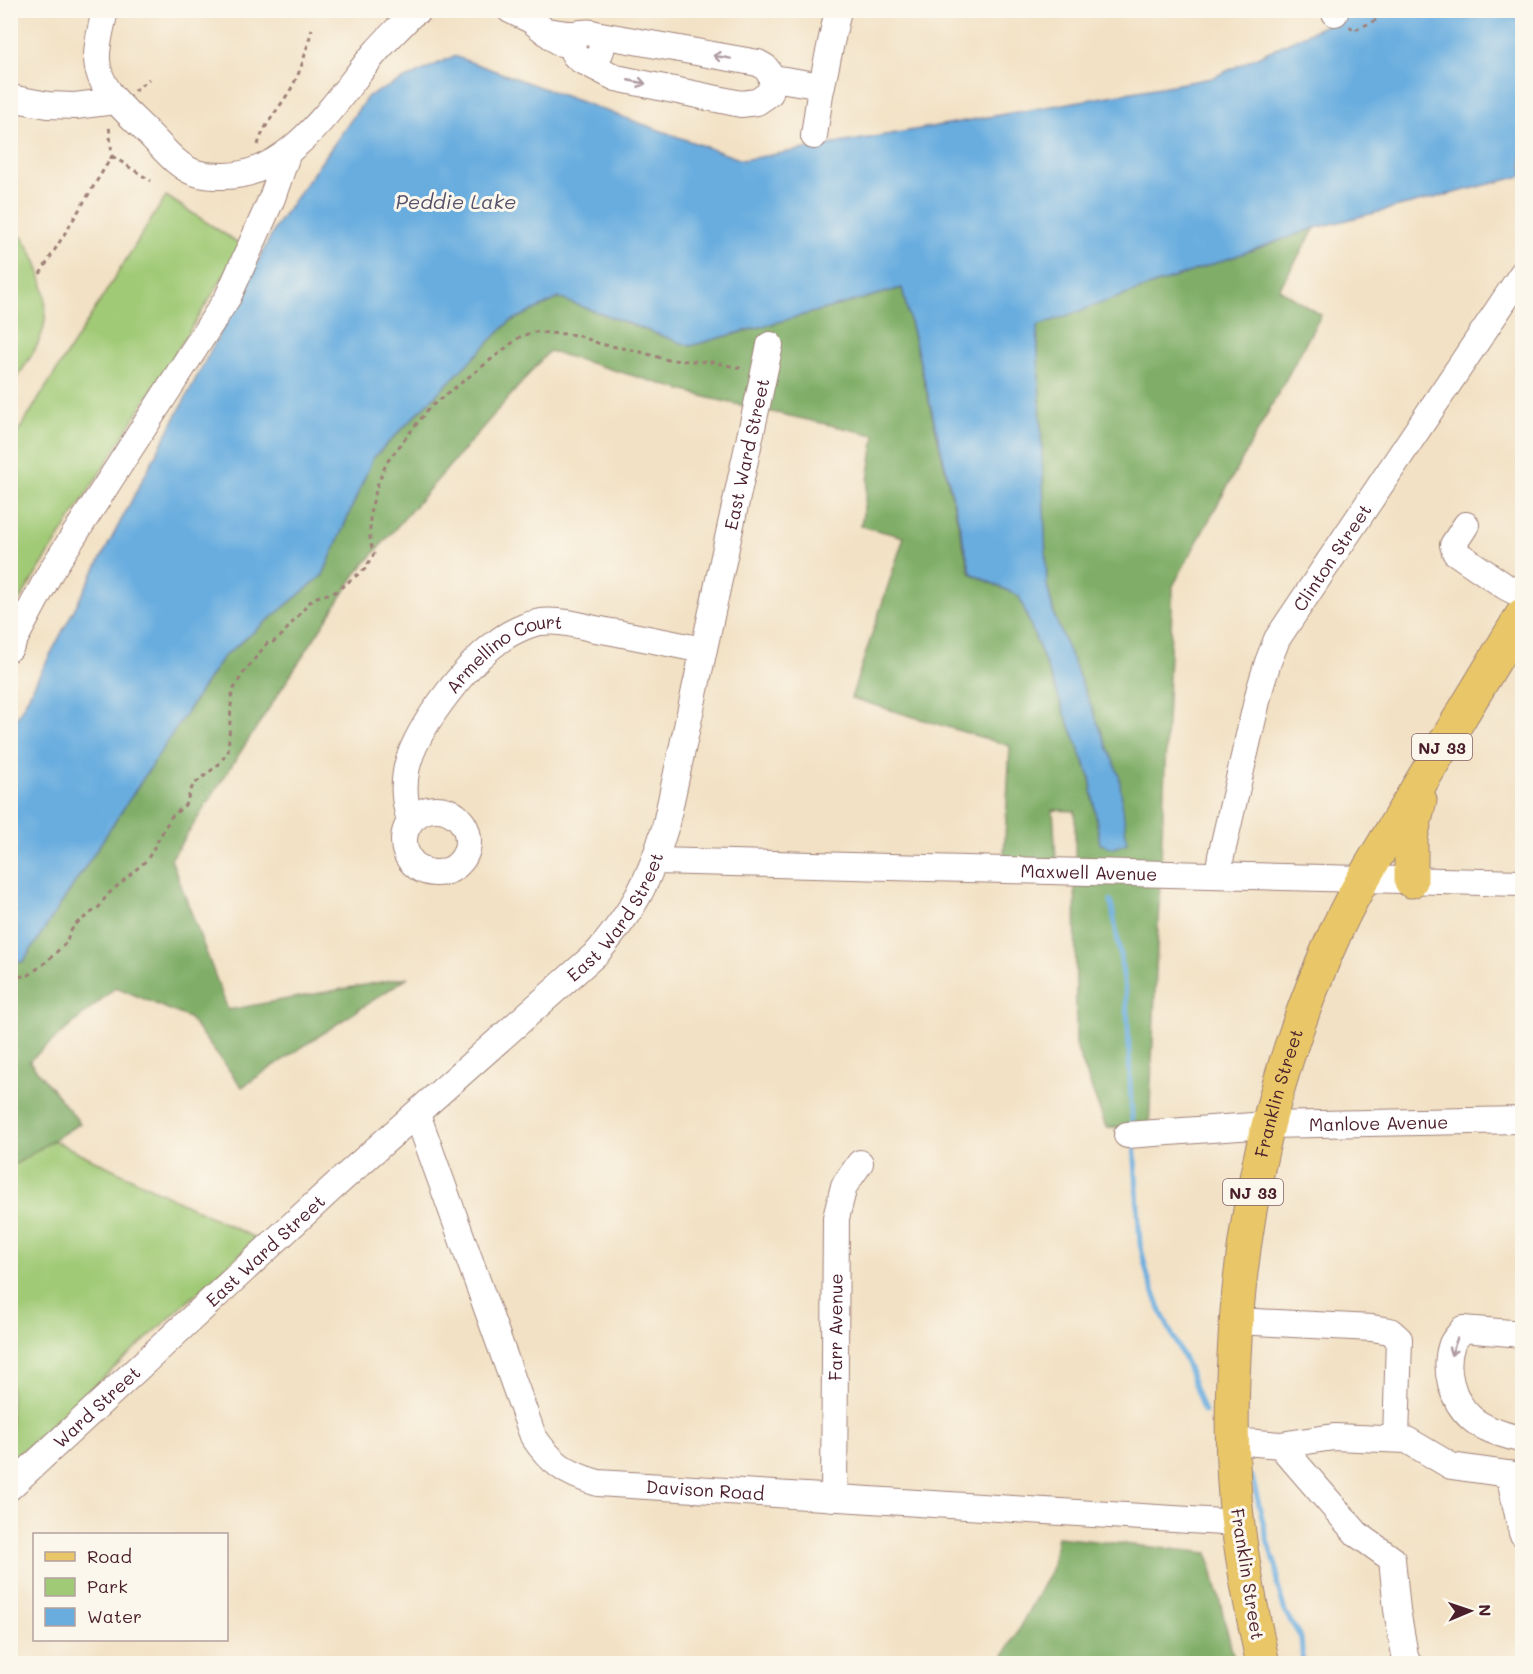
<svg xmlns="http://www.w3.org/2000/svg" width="1533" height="1674" font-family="Mali,sans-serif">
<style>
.green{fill:#a1ca77;stroke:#767451;stroke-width:1.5}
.forest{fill:#80ae68;stroke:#65664a;stroke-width:1.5}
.water{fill:#69addf;stroke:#5a6685;stroke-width:1.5}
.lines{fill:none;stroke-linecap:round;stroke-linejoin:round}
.stream{stroke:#69addf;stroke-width:5}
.minor-casing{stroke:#9e8078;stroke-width:28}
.major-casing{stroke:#9e8078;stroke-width:35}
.path{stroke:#9e8078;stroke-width:3;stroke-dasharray:4.5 4.5;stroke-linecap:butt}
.minor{stroke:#fff;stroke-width:26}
.major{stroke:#e9c769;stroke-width:33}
.oneway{stroke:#ae9aa0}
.labels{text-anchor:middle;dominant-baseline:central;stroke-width:6;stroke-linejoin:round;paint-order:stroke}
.shield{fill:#fbf7ec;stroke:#7f6065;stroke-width:1.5}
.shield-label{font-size:16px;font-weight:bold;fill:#4a1f2b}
.street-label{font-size:18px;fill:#4a1f2b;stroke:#fbf7ec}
.water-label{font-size:20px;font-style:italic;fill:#55516a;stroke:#fbf7ec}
</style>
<rect width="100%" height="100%" fill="#fbf7ec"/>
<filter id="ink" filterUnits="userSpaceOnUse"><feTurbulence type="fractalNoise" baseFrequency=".0167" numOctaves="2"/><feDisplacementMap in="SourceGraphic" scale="12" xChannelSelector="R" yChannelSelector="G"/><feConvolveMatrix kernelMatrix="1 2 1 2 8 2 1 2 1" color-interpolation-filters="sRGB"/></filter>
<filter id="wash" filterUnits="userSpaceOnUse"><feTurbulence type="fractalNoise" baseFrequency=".008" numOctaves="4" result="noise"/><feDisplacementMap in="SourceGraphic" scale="24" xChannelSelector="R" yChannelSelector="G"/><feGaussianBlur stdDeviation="1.35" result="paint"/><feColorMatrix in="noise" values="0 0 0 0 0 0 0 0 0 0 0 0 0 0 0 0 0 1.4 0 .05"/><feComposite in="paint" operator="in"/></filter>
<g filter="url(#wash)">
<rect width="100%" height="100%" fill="#f2e1c4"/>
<path class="green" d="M166,196L243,246L14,609L11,607V443Z
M11,227C37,245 52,300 43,330C37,351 22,369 11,387Z
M53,1140L257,1239L11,1461V1167Z"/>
<path class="forest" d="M1315,228L1279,289L1321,315L1173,586L1149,1129L1106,1127L1076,1046L1075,811L1053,810L1057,875H1003L1010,746L851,698L904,537L861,526L875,435L709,398L549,351L356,574L171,859L228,1010L408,977L242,1087L189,1018L116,987L29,1061L80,1123L11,1167V960L23,962L222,658L323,575L373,458L509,322L559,298L690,346L902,288L970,573L1019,596L1090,777L1100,843L1114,848L1047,585L1037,326Z
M1057,1537L1208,1553L1235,1663H1000L1051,1570Z"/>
<path class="water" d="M1339,11H1522V176L1315,228L1037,326L1047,585L1054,615L1119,775L1127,843L1114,848L1100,844L1090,777L1019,596L971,573L902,288L690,346L559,298L509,322L373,458L323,575L222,658L23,962L11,960V729L278,223L368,96L454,56L742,160L1212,78L1328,24V16Z"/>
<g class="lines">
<path class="stream" d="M1111,901C1117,937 1124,973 1127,1010C1130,1049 1129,1089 1133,1129
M1134,1141L1140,1244L1148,1277L1162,1314L1187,1365L1204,1412
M1252,1476L1268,1543L1277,1569V1583L1285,1612L1301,1638L1303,1664"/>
</g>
</g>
<g filter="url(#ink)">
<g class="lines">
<g class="minor-casing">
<g id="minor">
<path d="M105,10C102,26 96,44 97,60C98,89 126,111 145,130C159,143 174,164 193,172C203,176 214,176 224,176C291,176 336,100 374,54C386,40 400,27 412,14L419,10"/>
<path d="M510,10L531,20L560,43"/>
<path d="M1334,10L1335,13"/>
<path d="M547,31C554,32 562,34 570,34C581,35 593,27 600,40C602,44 602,49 600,53C589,75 557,50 580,33"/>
<path d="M595,34L758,63L765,67L773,78L822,86"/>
<path d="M583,61L616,78L741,104L757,102L770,93L773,78"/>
<path d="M10,98L48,105L75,106L115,101"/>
<path d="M814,136L820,94L838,10"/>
<path d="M1466,525L1453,545L1455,552L1506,587L1522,595"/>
<path d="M10,648L51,571L228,297L272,198L288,152"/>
<circle cx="436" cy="841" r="32"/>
<path id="s1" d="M410,821C405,803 403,790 406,772C412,732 464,667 496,643C507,634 527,624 541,622C559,620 578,625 595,629C631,635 667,643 703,650"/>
<path id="s2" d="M655,861L1522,883"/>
<path id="s3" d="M1218,875L1221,856L1260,688L1268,662L1277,639L1522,274"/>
<path id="s4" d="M417,1114L533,1436C551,1463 566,1474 598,1483L1238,1523"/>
<path id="s5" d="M1127,1135L1267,1125L1522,1120"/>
<path d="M1236,1321L1372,1328L1390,1331L1399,1339L1396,1439"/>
<path d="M1522,1334L1463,1329C1460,1334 1454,1339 1452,1344C1443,1368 1452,1401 1471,1418C1484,1430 1506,1435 1522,1440"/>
<path d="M1233,1441L1280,1445L1357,1534L1392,1559L1397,1610L1406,1661L1409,1664"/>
<path d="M1280,1445L1334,1437L1407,1440L1451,1466L1522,1476"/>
<path d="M1509,1474L1522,1533"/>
<path id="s6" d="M10,1487L330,1190L598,952C634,909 649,882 665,828L770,345"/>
<path id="s7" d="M834,1498L836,1218L844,1186L860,1163"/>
</g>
</g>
<g class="major-casing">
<g id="major">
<path d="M1411,881V837L1420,800"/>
<path id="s8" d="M1263,1664C1253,1618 1244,1572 1238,1526C1231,1470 1231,1413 1234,1357C1241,1208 1275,1065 1337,929C1357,886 1382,847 1406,807C1445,743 1484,679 1522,615"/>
</g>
</g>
<path class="path" d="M704,10H710
M1350,26L1353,31L1378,19
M134,91L149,79
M258,145C264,122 284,104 294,83C303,66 307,47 312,29
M112,156L151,181
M40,274L112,156L109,125
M10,978L29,975L46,962L67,942L69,933L77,923L99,907L107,895L147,860L171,817L185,805L193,785L218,765L228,752L232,692L242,675L268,642H273L281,636L310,602L317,597L335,592L365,569L374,554L370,542V513L378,483L387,462L429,408L521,336L534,332L578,335L600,344L637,351L668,360L712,362L745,369"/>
<use href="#minor" class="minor"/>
<use href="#major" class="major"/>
</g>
<defs><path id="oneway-shaft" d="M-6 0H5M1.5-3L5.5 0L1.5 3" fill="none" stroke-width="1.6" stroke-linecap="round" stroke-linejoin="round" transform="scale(1.5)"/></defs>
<g class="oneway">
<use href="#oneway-shaft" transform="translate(722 57) rotate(-170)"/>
<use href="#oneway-shaft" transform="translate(637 82) rotate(11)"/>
<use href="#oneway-shaft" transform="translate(1454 1347) rotate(110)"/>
</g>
</g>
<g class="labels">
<g class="shield">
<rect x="1412" y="734" width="60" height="26" rx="4.5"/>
<rect x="1223" y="1179" width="60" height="26" rx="4.5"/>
</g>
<g class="shield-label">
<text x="1442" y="747">NJ 33</text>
<text x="1253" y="1192">NJ 33</text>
</g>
<g class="street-label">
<text stroke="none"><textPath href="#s6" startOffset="1320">East Ward Street</textPath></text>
<text stroke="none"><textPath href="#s3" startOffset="342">Clinton Street</textPath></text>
<text stroke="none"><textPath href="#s1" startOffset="212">Armellino Court</textPath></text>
<text stroke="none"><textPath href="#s2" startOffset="434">Maxwell Avenue</textPath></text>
<text stroke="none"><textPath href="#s6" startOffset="834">East Ward Street</textPath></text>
<text stroke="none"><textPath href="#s8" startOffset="578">Franklin Street</textPath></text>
<text stroke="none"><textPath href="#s5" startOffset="252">Manlove Avenue</textPath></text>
<text stroke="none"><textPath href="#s6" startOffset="348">East Ward Street</textPath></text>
<text stroke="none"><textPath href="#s7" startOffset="171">Farr Avenue</textPath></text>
<text stroke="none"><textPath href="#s6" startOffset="118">Ward Street</textPath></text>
<text stroke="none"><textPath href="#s4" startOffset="532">Davison Road</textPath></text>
<text transform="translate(1248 1574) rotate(81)">Franklin Street</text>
</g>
<g class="water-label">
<text x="456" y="201">Peddie Lake</text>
</g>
</g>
<rect width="1533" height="1674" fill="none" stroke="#fbf7ec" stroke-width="36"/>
<rect x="33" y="1533" width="195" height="108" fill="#fbf7ec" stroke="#b4a19f" stroke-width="1.5"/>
<rect x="45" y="1552" width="30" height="9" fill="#e9c769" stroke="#b4a19f" stroke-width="1.5"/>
<text x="87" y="1563" font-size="18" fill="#4a1f2b">Road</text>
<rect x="45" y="1578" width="30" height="18" fill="#a1ca77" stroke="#b4a19f" stroke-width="1.5"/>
<text x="87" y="1593" font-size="18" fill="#4a1f2b">Park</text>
<rect x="45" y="1608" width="30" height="18" fill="#69addf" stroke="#b4a19f" stroke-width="1.5"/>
<text x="87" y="1623" font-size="18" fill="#4a1f2b">Water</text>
<g transform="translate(1470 1611) rotate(88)" stroke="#fbf7ec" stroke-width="4.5" paint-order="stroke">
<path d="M0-4.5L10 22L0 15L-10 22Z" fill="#4a1f2b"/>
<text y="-9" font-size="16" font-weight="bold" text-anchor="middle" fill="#4a1f2b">N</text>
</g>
</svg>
